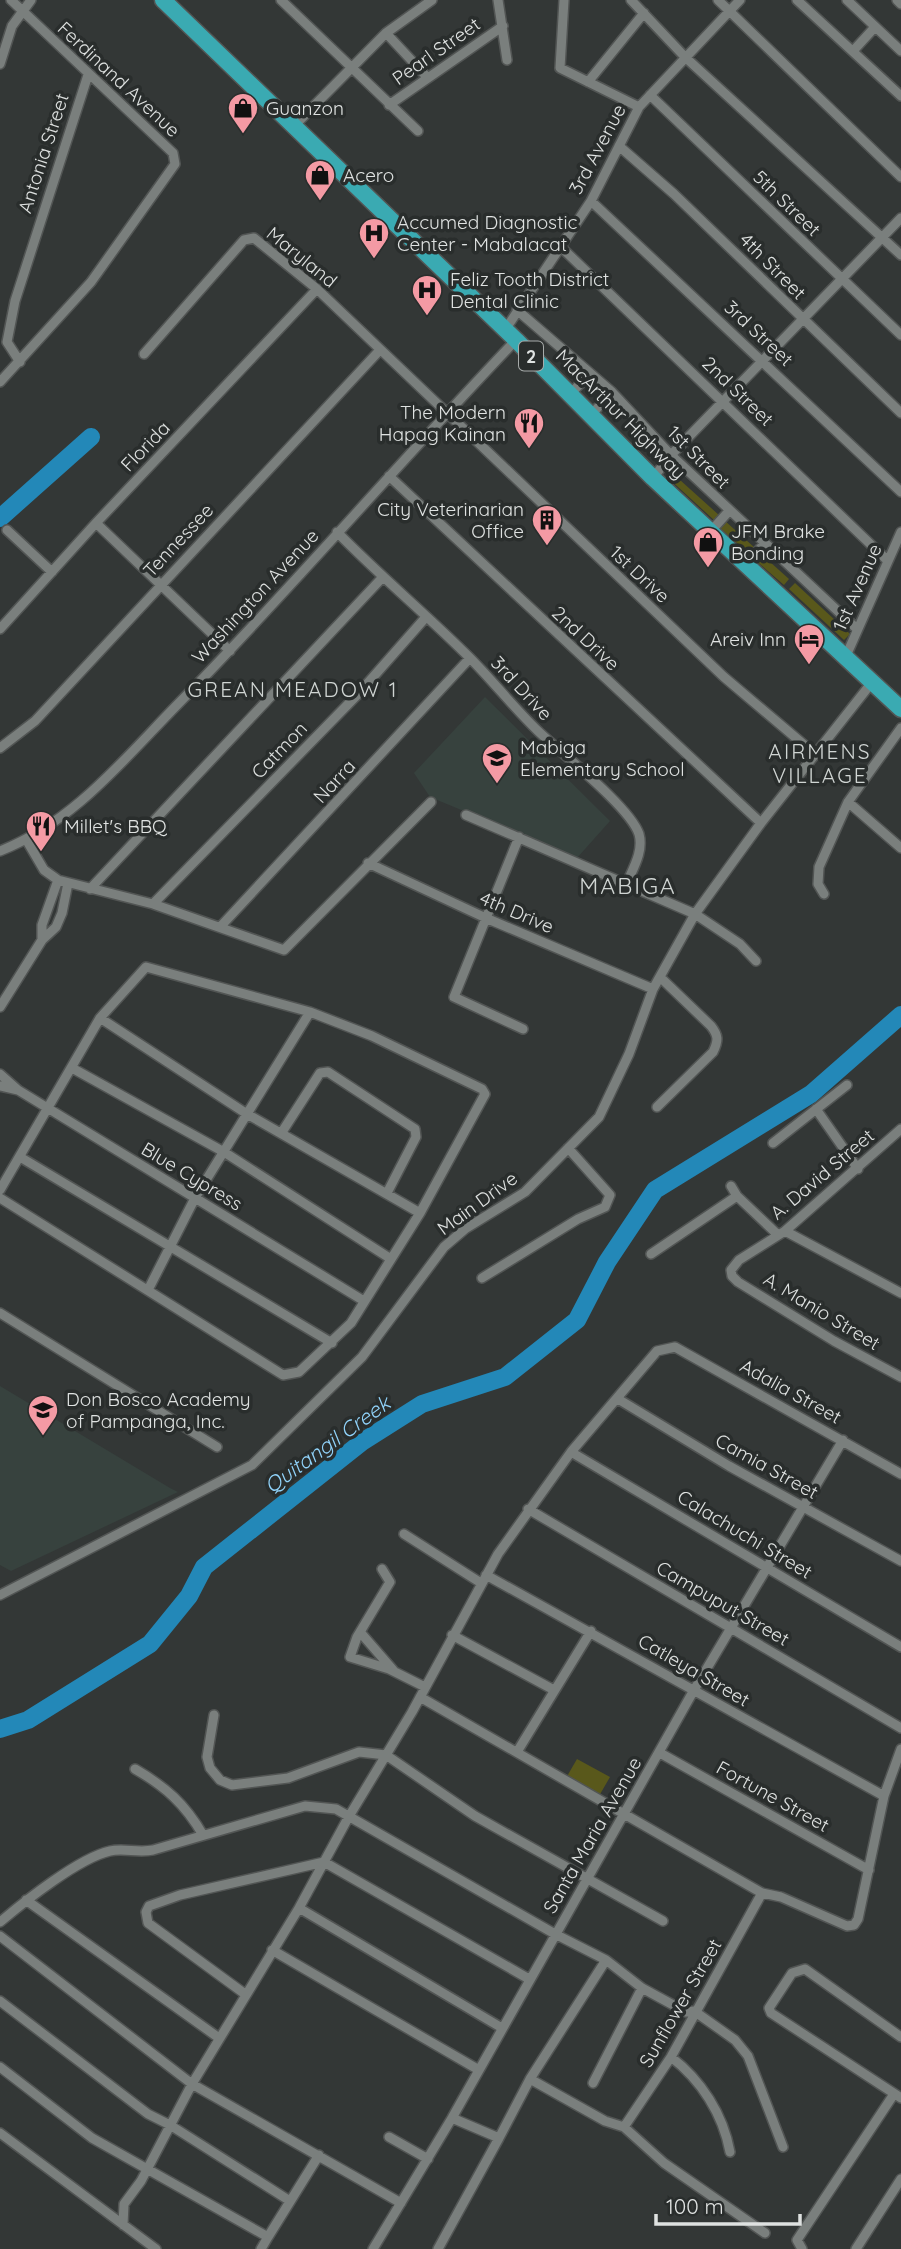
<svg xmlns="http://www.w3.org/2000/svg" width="901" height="2249" font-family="Quicksand,sans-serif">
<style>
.built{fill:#37423e}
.green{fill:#59581b}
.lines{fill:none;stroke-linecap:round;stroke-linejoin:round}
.river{stroke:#2388b8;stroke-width:18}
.minor-casing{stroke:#525554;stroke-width:12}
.trunk-casing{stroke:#525554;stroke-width:19}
.minor{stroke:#7a7f7d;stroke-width:9}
.trunk{stroke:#3aaab2;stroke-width:16}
.labels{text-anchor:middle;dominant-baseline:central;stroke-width:7;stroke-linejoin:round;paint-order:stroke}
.shield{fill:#292d2c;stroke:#a8acab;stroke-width:2}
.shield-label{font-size:18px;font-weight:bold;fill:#dfe2e1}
.street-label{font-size:19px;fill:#dfe2e1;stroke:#292d2c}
.poi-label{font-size:19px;fill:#dfe2e1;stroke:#292d2c;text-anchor:start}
.neighbourhood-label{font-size:21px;letter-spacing:2px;fill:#d0d5d3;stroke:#292d2c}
.water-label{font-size:21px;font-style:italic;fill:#91d3fa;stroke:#292d2c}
.quarter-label{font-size:23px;letter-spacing:2px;fill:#d0d5d3;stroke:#292d2c}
</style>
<rect width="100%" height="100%" fill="#333736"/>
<path class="built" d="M485,697L610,821L577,858L430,797L414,773Z
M0,1386L170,1488L178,1492L11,1571L0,1565Z"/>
<path class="green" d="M670,471L720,516L715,521L666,476Z
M724,520L755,548L749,554L718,526Z
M760,553L789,579L784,585L754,559Z
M795,583L850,634L844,640L789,589Z
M577,1759L610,1777L599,1796L566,1778Z"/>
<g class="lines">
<path class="river" d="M0,518L91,437
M0,1729L28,1720L150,1644L189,1596L204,1567L362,1442L422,1404L505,1377L577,1320L607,1262L655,1190L811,1094L901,1015"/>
<g class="minor-casing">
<path id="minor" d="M281,0L418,131
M498,0L507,60
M564,0L560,68L639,107
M631,0L685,57L901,255
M718,0L901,177
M797,0L901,96
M847,0L901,51
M897,0L901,4
M386,33L427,77
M853,51L875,27
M0,64L12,26L31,0
M588,82L644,13
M650,95L901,335
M389,105L503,26
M294,126L386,33L432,0
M619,146L674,194L901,413
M591,201L901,492
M562,248L888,561
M517,310L612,392L671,455L857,629
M505,330L591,201L639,107L740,0
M144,354L244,240L254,238L317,289L724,677L815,754
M20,362L7,342L15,301L88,75
M0,382L91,282L175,164L173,153L11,0
M570,394L590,374
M591,415L612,392
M389,476L761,823
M653,478L671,455L901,218
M96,523L230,651
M7,530L52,572
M711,531L729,511
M337,532C380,576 426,614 469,657C493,681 514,708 538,731C561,753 630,807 639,834C644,852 632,870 626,885
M747,563L764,544
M0,629L96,523L317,289
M846,656L901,532
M0,748L35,721L379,351
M848,802L901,848
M466,815L695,914L740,944L756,961
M519,837L454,997L523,1029
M27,841L44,870L58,880L153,904L284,950L431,802
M0,851C74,822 123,760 178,704C294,586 401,460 516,340
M368,863L488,919L653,989
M90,889L382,578
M824,894L818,884L819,867L848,802L901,728
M153,904L359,693L426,617
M221,926L470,658
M42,940V925L58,880
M0,1007L42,940L56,927L62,913L68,883
M100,1018L247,1114L420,1213
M72,1068L224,1152L391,1259
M0,1074L18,1090
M0,1086L18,1090L364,1301
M657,1107L713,1052C719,1040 718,1035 711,1026L661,978
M816,1109L858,1169
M901,1129L785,1231L739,1260L731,1270L732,1276L738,1282L834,1341L901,1377
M282,1132L320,1073L328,1072L415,1129L416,1137L387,1193
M773,1143L847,1085
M20,1157L332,1343
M731,1186L737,1196L777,1234
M0,1190L100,1018L146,967L310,1012L372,1036L482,1089L485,1094L420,1213L351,1323L299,1372L283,1375L0,1198
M785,1231L901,1293
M651,1254L737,1196
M482,1278L578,1219L605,1207L610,1195L568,1148
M149,1288L195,1198L310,1012
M0,1313L217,1447
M618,1399L729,1466L901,1561
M571,1452L901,1647
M528,1509L901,1728
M404,1534L481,1583
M382,1569L390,1582L357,1637L350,1657L389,1669L425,1687
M486,1575L884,1796
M0,1595L252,1465L362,1357L444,1247L465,1229L525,1192L599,1117L629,1054L653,989L695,914L761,823L873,681
M360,1632L393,1670
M452,1635L554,1690
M420,1697L762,1893L781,1897L847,1926L854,1925L858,1919L884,1796L901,1749
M214,1715L207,1757L210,1768L220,1780L232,1785L288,1778L359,1752L386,1755L475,1816L663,1921
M517,1752L591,1631
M660,1753L869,1870
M135,1769C166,1787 185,1804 203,1835
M26,1900L219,2038
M299,1908L502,2028
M0,1922C25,1901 79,1858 110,1851C123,1848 139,1853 153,1850L305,1806L336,1809L555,1934L606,1960L642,1988L686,2012L694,2011L735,2040L748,2056L783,2147
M0,1936L192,2084L401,2203
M272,1950L479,2070
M245,1994L148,1923L146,1912L149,1906L180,1895L324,1862L529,1979
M0,2001L148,2114L170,2125L290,2201
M901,2037L805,1969L792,1973L769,2008L771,2013L901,2098
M671,2057C701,2080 723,2114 730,2152
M0,2067L92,2138L268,2237L319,2155
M530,2079L605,2121L624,2127L664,2163L765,2233
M593,2083L642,1988
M624,2127L671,2057L762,1893
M0,2133L156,2249
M389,2137L428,2159
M499,2138L530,2079L606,1960
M123,2225L124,2204L141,2181L192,2084L299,1908L348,1818L412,1712L498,1554L571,1452L657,1351L675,1347L901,1474
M261,2249L268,2237
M373,2249L452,2118L694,1690L843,1440
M438,2249L499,2138L452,2118
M802,2249L797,2240L894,2094
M856,2249L901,2179"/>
</g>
<g class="trunk-casing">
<path id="trunk" d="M163,0L516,340L653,478L901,709"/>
</g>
<use href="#minor" class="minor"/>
<use href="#trunk" class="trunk"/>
</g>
<defs>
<g id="shop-pin" transform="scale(1.575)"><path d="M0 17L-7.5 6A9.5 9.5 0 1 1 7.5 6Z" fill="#f49aa4" stroke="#292d2c"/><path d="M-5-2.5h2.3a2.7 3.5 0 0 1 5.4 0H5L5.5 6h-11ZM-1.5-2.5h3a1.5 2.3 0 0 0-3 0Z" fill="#111"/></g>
<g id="hospital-pin" transform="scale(1.575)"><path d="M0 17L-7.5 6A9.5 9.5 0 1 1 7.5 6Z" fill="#f49aa4" stroke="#292d2c"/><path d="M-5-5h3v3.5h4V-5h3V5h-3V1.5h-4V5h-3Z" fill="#111"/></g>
<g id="restaurant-pin" transform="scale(1.575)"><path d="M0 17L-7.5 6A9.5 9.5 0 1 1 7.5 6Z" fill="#f49aa4" stroke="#292d2c"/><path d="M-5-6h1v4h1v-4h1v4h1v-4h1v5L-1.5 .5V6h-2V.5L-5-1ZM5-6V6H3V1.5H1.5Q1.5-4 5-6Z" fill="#111"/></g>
<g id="building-pin" transform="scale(1.575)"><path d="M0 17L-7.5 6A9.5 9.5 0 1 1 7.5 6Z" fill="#f49aa4" stroke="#292d2c"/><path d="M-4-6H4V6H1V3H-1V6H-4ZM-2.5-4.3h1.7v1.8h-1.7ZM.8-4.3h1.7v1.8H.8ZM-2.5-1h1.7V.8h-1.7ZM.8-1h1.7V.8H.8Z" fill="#111"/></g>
<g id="hotel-pin" transform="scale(1.575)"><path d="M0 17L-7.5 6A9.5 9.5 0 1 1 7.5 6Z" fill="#f49aa4" stroke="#292d2c"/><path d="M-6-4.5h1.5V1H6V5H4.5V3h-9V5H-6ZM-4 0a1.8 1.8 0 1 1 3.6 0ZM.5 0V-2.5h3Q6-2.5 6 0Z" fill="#111"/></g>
<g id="school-pin" transform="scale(1.575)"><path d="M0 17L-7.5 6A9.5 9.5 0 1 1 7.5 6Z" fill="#f49aa4" stroke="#292d2c"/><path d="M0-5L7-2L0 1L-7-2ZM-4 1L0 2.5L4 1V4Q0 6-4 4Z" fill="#111"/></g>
</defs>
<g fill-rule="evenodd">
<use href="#shop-pin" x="243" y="108"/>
<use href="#shop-pin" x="320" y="175"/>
<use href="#hospital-pin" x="374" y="233"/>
<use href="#hospital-pin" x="427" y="290"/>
<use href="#restaurant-pin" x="529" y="423"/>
<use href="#building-pin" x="547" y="520"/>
<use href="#shop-pin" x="708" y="542"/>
<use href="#hotel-pin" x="809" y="639"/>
<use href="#school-pin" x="497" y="758"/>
<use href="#restaurant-pin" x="41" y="826"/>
<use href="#school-pin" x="43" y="1410"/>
</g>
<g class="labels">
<rect class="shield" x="519" y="341.5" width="24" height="29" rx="5"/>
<g class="shield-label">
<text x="531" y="356">2</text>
</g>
<g class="street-label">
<text transform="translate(436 51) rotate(-35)">Pearl Street</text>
<text transform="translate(119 79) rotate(43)">Ferdinand Avenue</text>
<text transform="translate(597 149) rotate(-62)">3rd Avenue</text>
<text transform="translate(43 153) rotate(-72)">Antonia Street</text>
<text transform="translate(787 203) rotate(44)">5th Street</text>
<text transform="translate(302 257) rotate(39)">Maryland</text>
<text transform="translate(773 266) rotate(45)">4th Street</text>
<text transform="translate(759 333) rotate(43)">3rd Street</text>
<text transform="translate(738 391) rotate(44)">2nd Street</text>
<text transform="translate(621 414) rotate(45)">MacArthur Highway</text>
<text transform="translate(145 446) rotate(-46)">Florida</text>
<text transform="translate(699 457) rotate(45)">1st Street</text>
<text transform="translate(178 540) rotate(-47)">Tennessee</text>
<text transform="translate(640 574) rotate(43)">1st Drive</text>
<text transform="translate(857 587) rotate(-66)">1st Avenue</text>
<text transform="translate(255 596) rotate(-47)">Washington Avenue</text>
<text transform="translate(586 638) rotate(43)">2nd Drive</text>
<text transform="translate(522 688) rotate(47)">3rd Drive</text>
<text transform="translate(279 750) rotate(-46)">Catmon</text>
<text transform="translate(334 781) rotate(-47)">Narra</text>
<text transform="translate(517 912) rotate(23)">4th Drive</text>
<text transform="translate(822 1174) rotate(-40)">A. David Street</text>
<text transform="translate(192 1176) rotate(31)">Blue Cypress</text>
<text transform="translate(477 1203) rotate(-36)">Main Drive</text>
<text transform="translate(822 1311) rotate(31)">A. Manio Street</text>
<text transform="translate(791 1391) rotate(29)">Adalia Street</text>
<text transform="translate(767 1466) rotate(29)">Camia Street</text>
<text transform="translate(745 1534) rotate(31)">Calachuchi Street</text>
<text transform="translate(723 1603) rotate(30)">Campuput Street</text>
<text transform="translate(694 1670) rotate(30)">Catleya Street</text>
<text transform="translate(773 1796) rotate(29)">Fortune Street</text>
<text transform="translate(592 1835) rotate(-60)">Santa Maria Avenue</text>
<text transform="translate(680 2003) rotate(-60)">Sunflower Street</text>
</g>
<g class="poi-label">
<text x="266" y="108">Guanzon</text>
<text x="343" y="175">Acero</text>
<text x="397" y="222">Accumed Diagnostic<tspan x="397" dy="22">Center - Mabalacat</tspan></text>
<text x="450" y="279">Feliz Tooth District<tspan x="450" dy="22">Dental Clinic</tspan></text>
<text x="506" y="412" text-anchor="end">The Modern<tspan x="506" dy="22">Hapag Kainan</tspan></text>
<text x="524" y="509" text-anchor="end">City Veterinarian<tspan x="524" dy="22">Office</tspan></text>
<text x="731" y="531">JFM Brake<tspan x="731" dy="22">Bonding</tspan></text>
<text x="786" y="639" text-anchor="end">Areiv Inn</text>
<text x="520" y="747">Mabiga<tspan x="520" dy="22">Elementary School</tspan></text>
<text x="64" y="826">Millet's BBQ</text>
<text x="66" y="1399">Don Bosco Academy<tspan x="66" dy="22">of Pampanga, Inc.</tspan></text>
</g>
<g class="neighbourhood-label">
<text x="293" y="689">GREAN MEADOW 1</text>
<text x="820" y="751">AIRMENS<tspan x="820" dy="24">VILLAGE</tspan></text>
</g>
<g class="water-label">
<text transform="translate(327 1444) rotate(-36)">Quitangil Creek</text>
</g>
<g class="quarter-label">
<text x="628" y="885">MABIGA</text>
</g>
</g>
<path d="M656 2214v10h144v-10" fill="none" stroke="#dfe2e1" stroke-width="3.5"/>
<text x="666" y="2214" font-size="21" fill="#dfe2e1" stroke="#292d2c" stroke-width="5" paint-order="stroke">100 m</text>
</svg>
